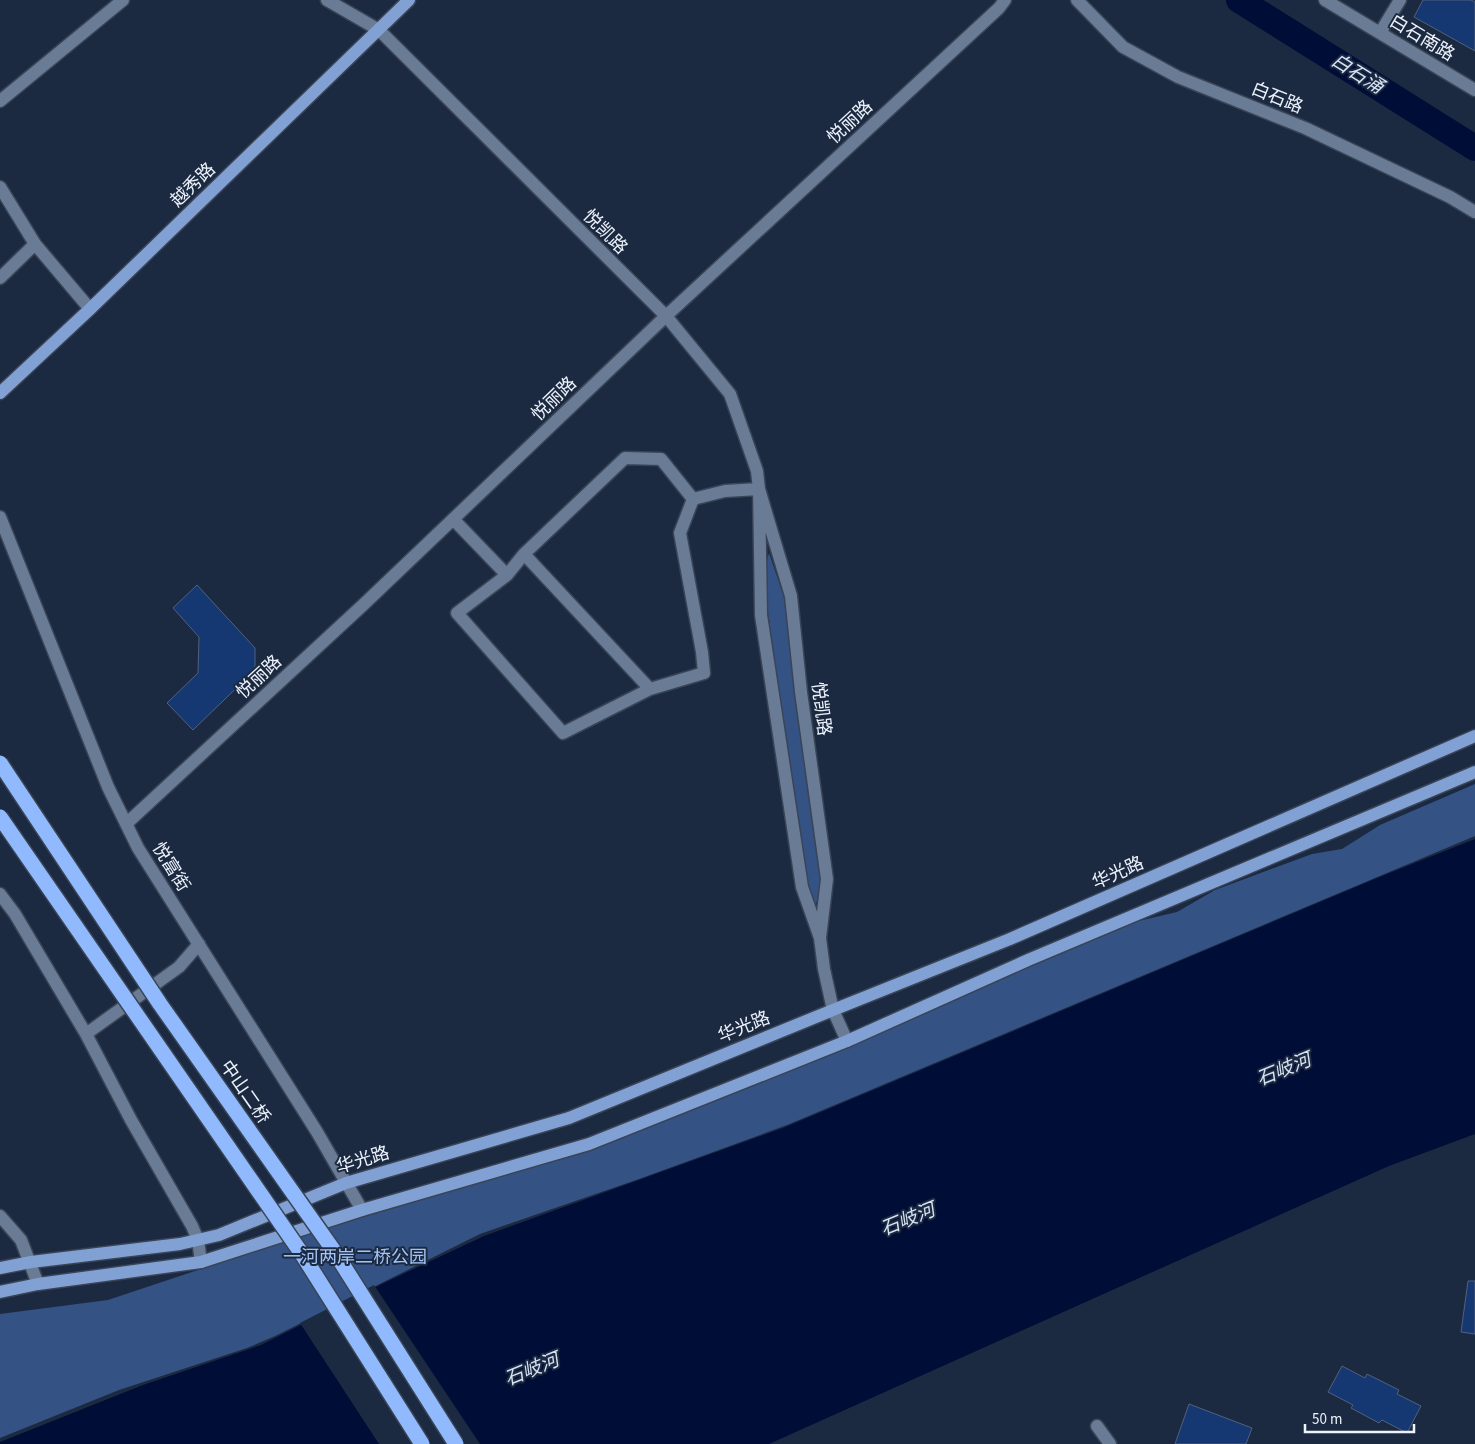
<svg xmlns="http://www.w3.org/2000/svg" width="1475" height="1444" font-family="'Source Sans 3','Noto Sans SC',sans-serif">
<style>
.green{fill:#345384}
.water{fill:#000d37}
.pier{fill:#1c2a41}
.lines{fill:none;stroke-linecap:round;stroke-linejoin:round}
.river{stroke:#000d37;stroke-width:26}
.building{fill:#153872;stroke:#51617b}
.minor-casing{stroke:#394456;stroke-width:15}
.major-casing{stroke:#394456;stroke-width:15}
.minor{stroke:#6a7b96;stroke-width:12}
.major{stroke:#81a1d4;stroke-width:12}
.highway-bridge-casing{stroke:#394456;stroke-width:18;stroke-linecap:butt}
.highway-bridge{stroke:#90bafd;stroke-width:15}
.labels{text-anchor:middle;dominant-baseline:central;stroke-width:4;stroke-linejoin:round;paint-order:stroke}
.street-label{font-size:18px;fill:#edf3fc;stroke:#1c2a41}
.park-label{font-size:18px;fill:#a4c4f8;stroke:#1c2a41}
.water-label{font-size:19px;font-style:italic;fill:#d8e3f5;stroke:#1c2a41}
</style>
<rect width="100%" height="100%" fill="#1c2a41"/>
<path class="green" d="M769,553L786,603L822,885L814,910L806,887L767,606L764,572Z
M1475,784V836L787,1125L639,1179L480,1234L275,1336L247,1348L119,1390L0,1438V1314L108,1300L297,1237L556,1159L834,1051L960,998L1117,926L1177,912L1215,890L1312,854L1342,849L1380,825Z"/>
<path class="water" d="M1475,839V1134L1389,1166L769,1444H0V1442L143,1385L261,1345L386,1282L484,1236L783,1128L1382,876Z"/>
<path class="pier" d="M374,1285L480,1444H379L300,1323Z"/>
<g class="lines">
<path class="river" d="M1239,0L1475,148"/>
</g>
<path class="building" d="M1423,0H1471L1475,2V51L1414,17Z
M197,585L255,648V670L193,730L167,703L198,673L199,637L173,608Z
M1468,1281H1475V1334L1461,1332Z
M1342,1366L1365,1378L1367,1374L1399,1390L1397,1394L1421,1406L1407,1433L1382,1420L1379,1423L1351,1408L1353,1405L1328,1392Z
M1189,1404L1252,1428L1246,1444H1175Z"/>
<g class="lines">
<g class="minor-casing">
<path id="minor" d="M327,0L379,30L666,316L730,394L757,471L759,489L761,615L802,887L820,938L827,879L801,692L791,596L759,489
M1077,0L1123,47L1178,77L1305,128L1450,197L1475,212
M1325,0L1475,90
M1380,33L1400,0
M0,101L123,0
M0,187L35,244L90,309
M0,278L35,244
M625,458L661,459L693,499L680,533L702,652L704,673L650,689L563,733L457,613L507,575L524,554Z
M693,499L725,491L759,489
M0,517L108,787L138,848L317,1132L362,1210
M453,519L507,575
M524,554L650,689
M126,824L363,605L666,316L999,8L1005,0
M0,894L15,914L86,1034L131,1120L192,1226L198,1240L201,1262
M820,938L824,969L833,1010L847,1041
M86,1034L179,967L199,944
M0,1216L21,1240L38,1284
M1097,1426L1110,1444"/>
</g>
<g class="major-casing">
<path id="major" d="M0,393L90,309L409,0
M0,1268L31,1262L180,1244L219,1235L346,1183L569,1118L833,1010L1010,939L1475,736
M0,1292L38,1284L201,1262L362,1210L589,1144L847,1041L1028,960L1475,772"/>
</g>
<use href="#minor" class="minor"/>
<use href="#major" class="major"/>
<g class="highway-bridge-casing">
<path id="highway-bridge" d="M0,763L160,1004L334,1251L456,1444
M0,817L302,1254L422,1444"/>
</g>
<use href="#highway-bridge" class="highway-bridge"/>
</g>
<g class="labels">
<g class="street-label">
<text transform="translate(1422 38) rotate(31)">白石南路</text>
<text transform="translate(1277 98) rotate(22)">白石路</text>
<text transform="translate(850 122) rotate(-43)">悦丽路</text>
<text transform="translate(193 185) rotate(-44)">越秀路</text>
<text transform="translate(605 232) rotate(45)">悦凯路</text>
<text transform="translate(554 399) rotate(-44)">悦丽路</text>
<text transform="translate(259 677) rotate(-43)">悦丽路</text>
<text transform="translate(821 709) rotate(83)">悦凯路</text>
<text transform="translate(171 867) rotate(58)">悦富街</text>
<text transform="translate(1118 873) rotate(-24)">华光路</text>
<text transform="translate(744 1027) rotate(-22)">华光路</text>
<text transform="translate(245 1092) rotate(55)">中山二桥</text>
<text transform="translate(363 1160) rotate(-17)">华光路</text>
</g>
<g class="park-label">
<text x="355" y="1257">一河两岸二桥公园</text>
</g>
<g class="water-label">
<text transform="translate(1357 74) rotate(32)">白石涌</text>
<text transform="translate(1284 1070) rotate(-22)">石岐河</text>
<text transform="translate(908 1220) rotate(-22)">石岐河</text>
<text transform="translate(532 1370) rotate(-22)">石岐河</text>
</g>
</g>
<path d="M1305 1424v8h109v-8" fill="none" stroke="#edf3fc" stroke-width="2.5"/>
<text x="1312" y="1424" font-size="15" fill="#edf3fc" stroke="#1c2a41" stroke-width="4" paint-order="stroke">50 m</text>
</svg>
